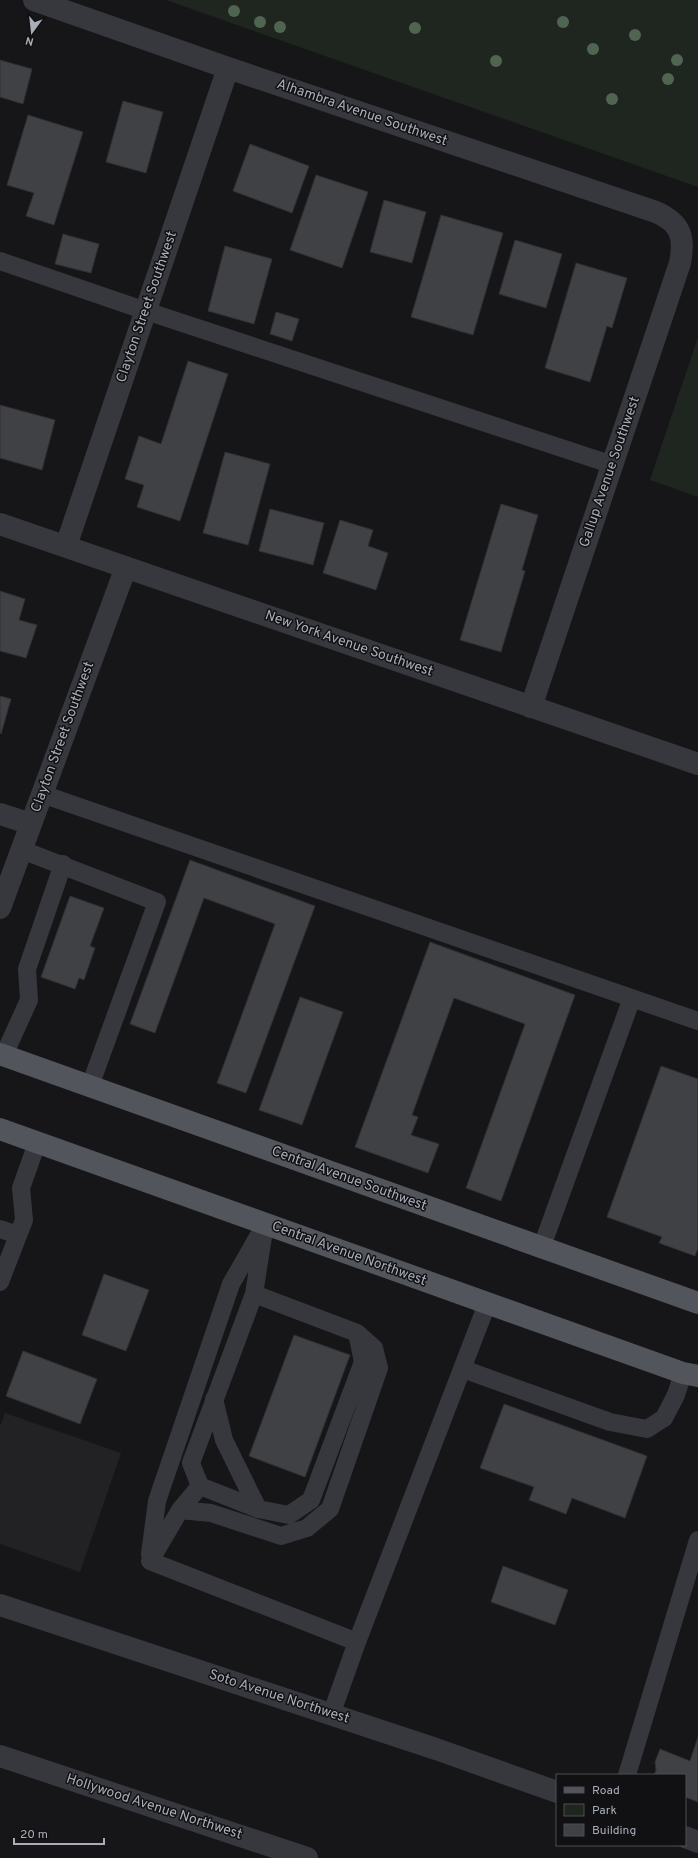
<svg xmlns="http://www.w3.org/2000/svg" width="698" height="1858" font-family="Overpass,sans-serif">
<style>
.built{fill:#222225}
.green{fill:#1e261f}
.building{fill:#404145;stroke:#303034}
.lines{fill:none;stroke-linecap:round;stroke-linejoin:round}
.lane{stroke:#37383d;stroke-width:18}
.street{stroke:#37383d;stroke-width:22}
.primary{stroke:#53555c;stroke-width:22}
.tree{fill:#506452}
.labels{text-anchor:middle;dominant-baseline:central;stroke-width:3;stroke-linejoin:round;paint-order:stroke}
.street-label{font-size:14px;fill:#a8adb8;stroke:#111113}
</style>
<rect width="100%" height="100%" fill="#161618"/>
<path class="built" d="M5,1413L121,1453L80,1572L0,1544V1426Z"/>
<path class="green" d="M166,0H698V187Z
M698,337V497L650,480Z"/>
<path class="building" d="M0,60L32,69L23,104L0,97Z
M123,101L163,112L146,173L106,162Z
M28,115L83,132L54,225L26,216L34,193L7,185Z
M250,144L309,166L292,213L233,191Z
M316,175L368,192L342,268L290,250Z
M384,200L426,212L412,263L370,252Z
M441,215L503,233L473,335L411,317Z
M63,234L99,244L91,273L55,264Z
M515,240L562,254L546,308L499,294Z
M225,246L272,259L254,324L208,311Z
M576,263L627,278L612,328L607,326L590,382L545,368Z
M276,312L299,319L292,341L270,334Z
M188,361L228,374L180,521L137,507L144,485L125,479L139,436L161,444Z
M0,405L55,420L42,470L0,458Z
M225,452L270,464L248,545L203,533Z
M501,504L538,515L522,570L525,571L501,652L460,640Z
M270,509L324,523L313,565L259,551Z
M340,520L373,530L368,546L388,553L376,590L323,573Z
M0,591L25,599L19,620L37,625L26,658L0,651Z
M0,696L11,699L1,734L0,733Z
M190,860L315,906L246,1093L217,1083L275,924L204,898L155,1033L130,1024Z
M70,896L104,908L90,946L95,948L84,980L79,978L75,989L41,977Z
M430,942L575,995L501,1201L466,1188L525,1024L454,998L412,1115L418,1117L411,1135L439,1144L428,1173L355,1147Z
M300,997L343,1012L302,1125L259,1110Z
M661,1066L698,1079V1248L695,1256L659,1243L662,1237L607,1217Z
M104,1274L149,1290L126,1351L82,1335Z
M294,1335L350,1355L305,1477L249,1456Z
M23,1351L97,1379L80,1424L6,1396Z
M504,1404L647,1456L625,1518L572,1498L566,1514L529,1500L534,1487L480,1468Z
M503,1566L568,1590L555,1625L491,1602Z
M698,1737V1802L685,1797V1775H654L656,1770L655,1762L660,1749L690,1761Z"/>
<g class="lines">
<path class="lane" d="M0,261L146,311L613,465
M42,794L698,1021
M22,850L157,902L90,1086
M4,1055L29,1000L27,969L63,864
M0,1229L18,1235
M541,1249L632,998
M0,1282L24,1220L21,1188L37,1143
M463,1369L610,1422L647,1429L664,1418L676,1395L683,1373
M214,1399L224,1440L258,1509
M200,1486L191,1463L254,1294
M180,1510L200,1486L258,1509L289,1515L311,1500L363,1362L357,1333
M150,1554L157,1501L231,1284L259,1235
M150,1561L180,1510L211,1513L281,1536L307,1528L330,1509L379,1368L374,1348L357,1333L254,1294L265,1224
M150,1561L357,1642
M331,1715L357,1642L487,1304
M627,1775L698,1540"/>
<path class="street" d="M34,0L228,68L656,212C681,223 685,237 680,263L531,707
M0,524L698,764
M66,546L228,68
M0,814L31,824
M0,908L126,567
M0,1605L436,1749L557,1792
M0,1756L307,1858
M685,1837L698,1842"/>
<path class="primary" d="M0,1054L698,1303
M0,1129L683,1373L698,1376"/>
</g>
<g class="tree">
<circle cx="234" cy="11" r="6"/>
<circle cx="260" cy="22" r="6"/>
<circle cx="563" cy="22" r="6"/>
<circle cx="280" cy="27" r="6"/>
<circle cx="415" cy="28" r="6"/>
<circle cx="635" cy="35" r="6"/>
<circle cx="593" cy="49" r="6"/>
<circle cx="677" cy="60" r="6"/>
<circle cx="496" cy="61" r="6"/>
<circle cx="668" cy="79" r="6"/>
<circle cx="612" cy="99" r="6"/>
</g>
<g class="labels">
<g class="street-label">
<text transform="translate(362 113) rotate(19)">Alhambra Avenue Southwest</text>
<text transform="translate(147 307) rotate(-71)">Clayton Street Southwest</text>
<text transform="translate(610 472) rotate(-71)">Gallup Avenue Southwest</text>
<text transform="translate(349 644) rotate(19)">New York Avenue Southwest</text>
<text transform="translate(63 737) rotate(-70)">Clayton Street Southwest</text>
<text transform="translate(349 1179) rotate(20)">Central Avenue Southwest</text>
<text transform="translate(349 1254) rotate(20)">Central Avenue Northwest</text>
<text transform="translate(279 1697) rotate(18)">Soto Avenue Northwest</text>
<text transform="translate(154 1807) rotate(18)">Hollywood Avenue Northwest</text>
</g>
</g>
<rect x="556" y="1774" width="130" height="72" fill="#111113" stroke="#4d4f55"/>
<rect x="564" y="1787" width="20" height="6" fill="#53555c" stroke="#4d4f55"/>
<text x="592" y="1794" font-size="12" fill="#a8adb8">Road</text>
<rect x="564" y="1804" width="20" height="12" fill="#1e261f" stroke="#4d4f55"/>
<text x="592" y="1814" font-size="12" fill="#a8adb8">Park</text>
<rect x="564" y="1824" width="20" height="12" fill="#404145" stroke="#4d4f55"/>
<text x="592" y="1834" font-size="12" fill="#a8adb8">Building</text>
<g transform="translate(32 32) rotate(195)" stroke="#111113" stroke-width="3" paint-order="stroke">
<path d="M0-3L7 15L0 10L-7 15Z" fill="#a8adb8"/>
<text y="-6" font-size="11" font-weight="bold" text-anchor="middle" fill="#a8adb8">N</text>
</g>
<path d="M14 1838v6h90v-6" fill="none" stroke="#a8adb8" stroke-width="2"/>
<text x="20" y="1838" font-size="12" fill="#a8adb8" stroke="#111113" stroke-width="3" paint-order="stroke">20 m</text>
</svg>
